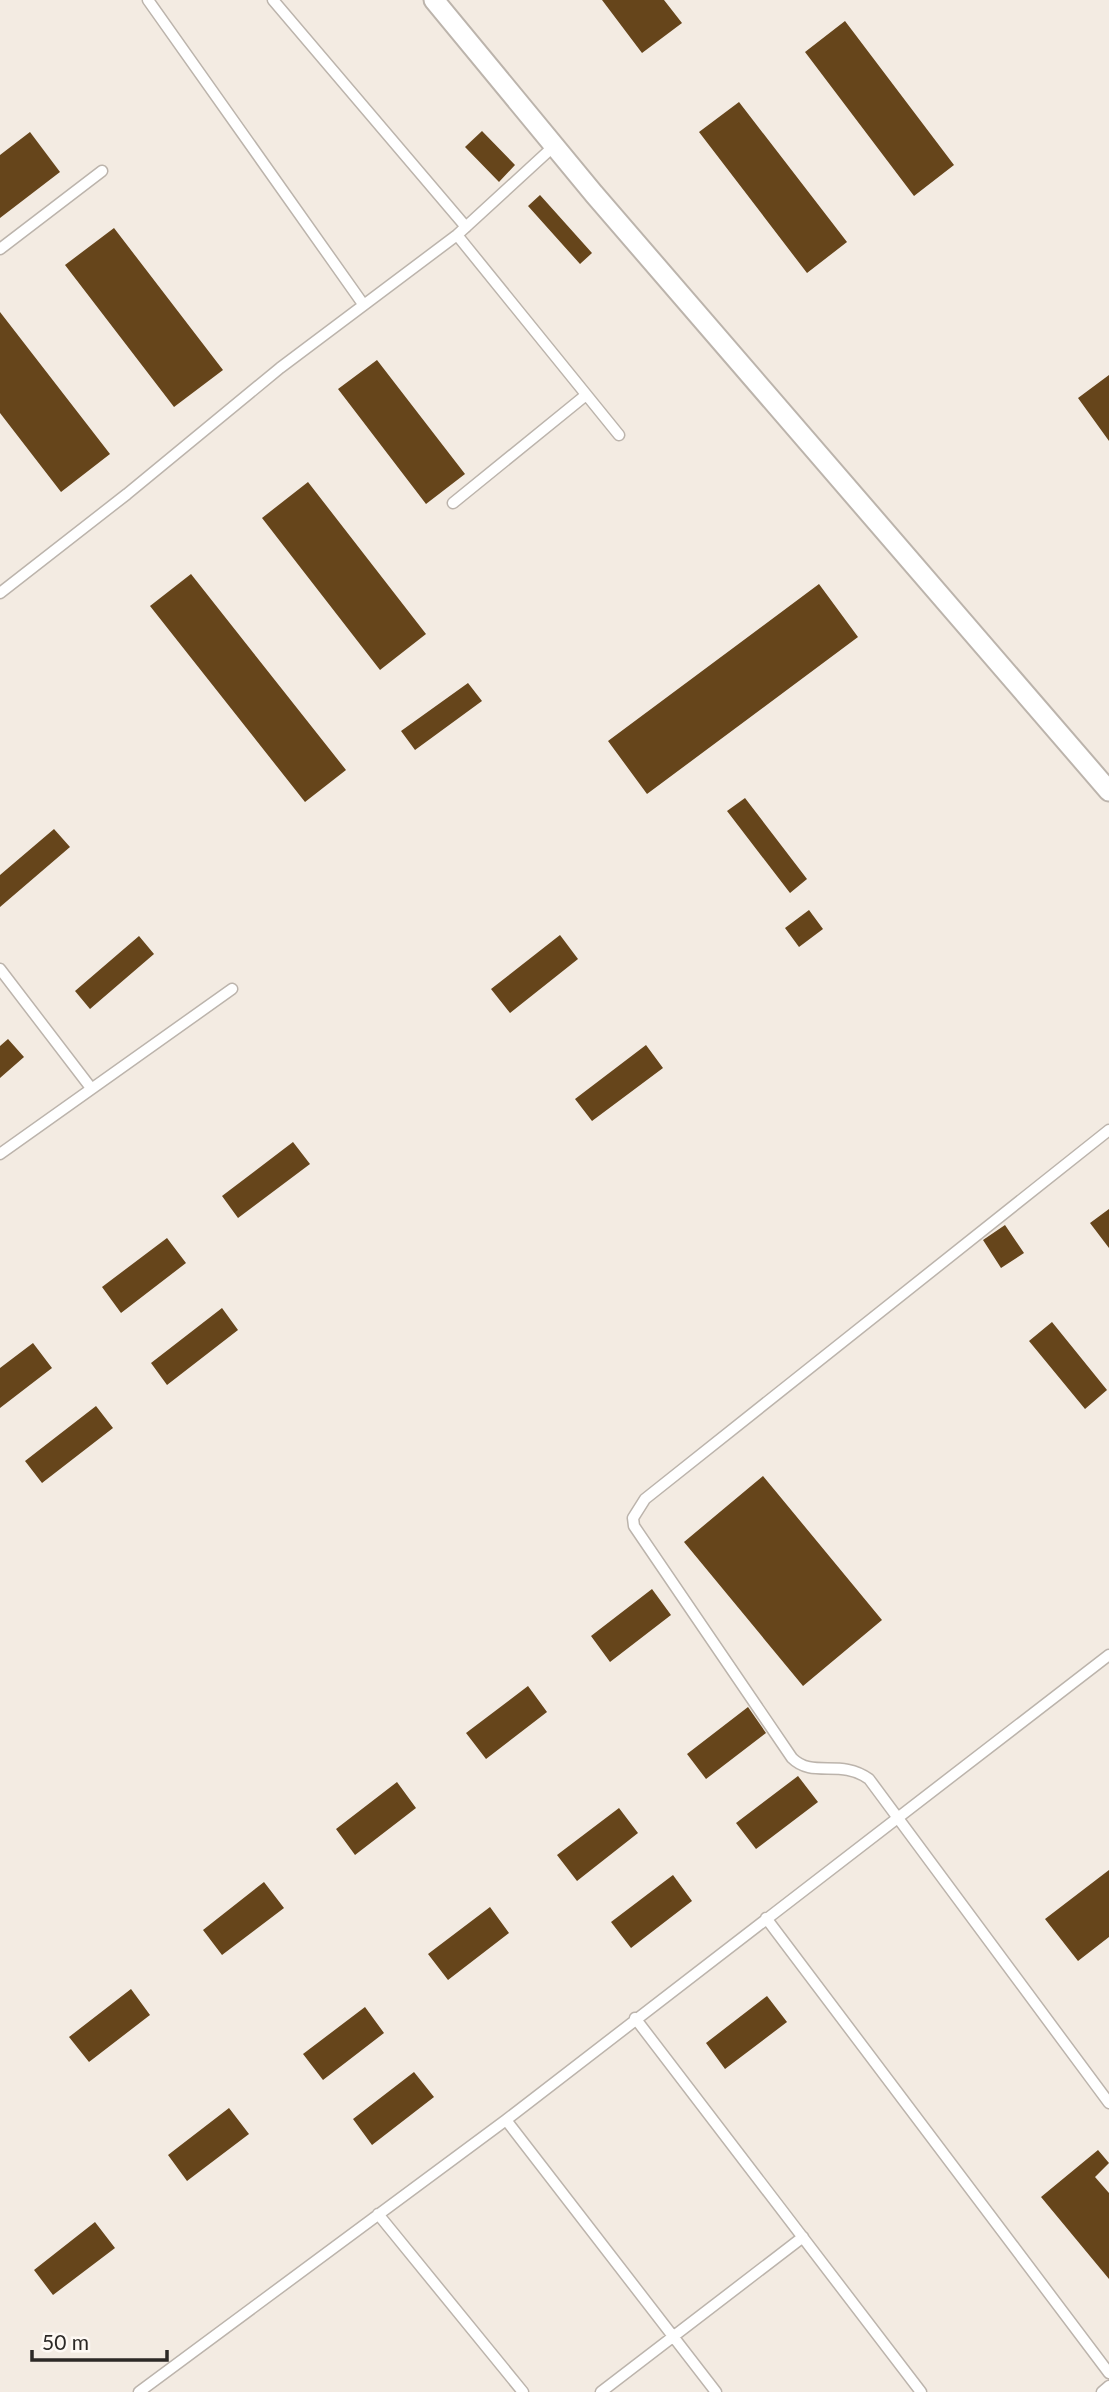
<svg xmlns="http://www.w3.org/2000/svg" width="1109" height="2392" font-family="Lato,sans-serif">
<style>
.building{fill:#66451b}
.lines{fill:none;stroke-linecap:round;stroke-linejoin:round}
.service-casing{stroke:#bcb4ac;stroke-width:13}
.minor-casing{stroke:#bcb4ac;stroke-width:23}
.service{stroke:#fff;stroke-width:10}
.minor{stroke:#fff;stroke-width:19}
</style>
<rect width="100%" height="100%" fill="#f3ebe2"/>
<path class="building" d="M602,0H664L682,23L642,53Z
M845,21L954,165L914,196L805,52Z
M739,102L847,242L807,273L699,132Z
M482,131L515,165L499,182L465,147Z
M30,132L60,172L0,218V155Z
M540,195L592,253L580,264L528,206Z
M114,228L223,370L174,407L65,265Z
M0,312L110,454L61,492L0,413Z
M377,360L465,474L426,504L338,389Z
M1109,375V441L1078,398Z
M308,482L426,634L380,670L262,518Z
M191,574L346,770L305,802L150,606Z
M819,584L858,637L647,794L608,741Z
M468,683L482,701L415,750L401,731Z
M745,798L807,879L790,893L727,811Z
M54,829L70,847L0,907V875Z
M809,910L823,929L799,947L785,928Z
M560,935L578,959L510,1013L491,989Z
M139,936L154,954L90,1009L75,991Z
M8,1039L24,1057L0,1078V1046Z
M646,1045L663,1068L592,1121L575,1099Z
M293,1142L310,1164L238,1218L222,1196Z
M1109,1209V1248L1090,1223Z
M1005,1225L1024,1253L1001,1268L983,1240Z
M167,1238L186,1263L121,1313L102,1287Z
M222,1308L238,1330L167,1385L151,1363Z
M1052,1322L1107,1390L1085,1409L1029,1341Z
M33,1343L52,1368L0,1408V1368Z
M96,1406L113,1428L42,1483L25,1461Z
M763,1476L882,1620L803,1686L684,1542Z
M652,1589L671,1615L610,1662L591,1636Z
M528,1686L547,1712L486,1759L466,1733Z
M748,1707L766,1733L706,1779L687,1754Z
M798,1776L818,1802L756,1849L736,1823Z
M397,1782L416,1808L355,1855L336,1829Z
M619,1808L638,1833L577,1881L557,1855Z
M1109,1870V1937L1078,1961L1045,1919Z
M673,1875L692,1901L631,1948L611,1922Z
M264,1882L284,1908L222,1955L203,1930Z
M490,1907L509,1933L448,1980L428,1954Z
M131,1989L150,2015L89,2062L69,2037Z
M767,1996L787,2022L725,2069L706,2043Z
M365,2007L384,2033L323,2080L303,2054Z
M414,2072L434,2097L372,2145L353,2119Z
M229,2108L249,2134L187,2181L168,2155Z
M1098,2150L1109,2163L1095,2177L1109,2193V2279L1041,2197Z
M95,2222L115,2248L53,2295L34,2270Z"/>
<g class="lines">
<g class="service-casing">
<path id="service" d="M148,0L363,304
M273,0L466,227
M457,235L619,435
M0,249L102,171
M453,503L586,395
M0,593L127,494L280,368L457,235L554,146
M0,969L91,1088
M1109,1130L645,1499L633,1518L634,1526L792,1758C813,1779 840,1758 869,1779L1109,2103
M0,1154L232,989
M766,1918L1109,2373
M635,2018L921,2392
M506,2120L716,2392
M378,2214L523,2392
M139,2392L506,2120L1109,1655
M601,2392L803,2237
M1102,2392L1109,2386"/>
</g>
<g class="minor-casing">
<path id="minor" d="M434,0L594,194L1109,791"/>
</g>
<use href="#service" class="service"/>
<use href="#minor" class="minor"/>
</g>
<path d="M32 2350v10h135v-10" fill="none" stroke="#2c2926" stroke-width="3.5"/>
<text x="42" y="2350" font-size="21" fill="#2c2926" stroke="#fef9f4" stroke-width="5" paint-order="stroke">50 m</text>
</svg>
